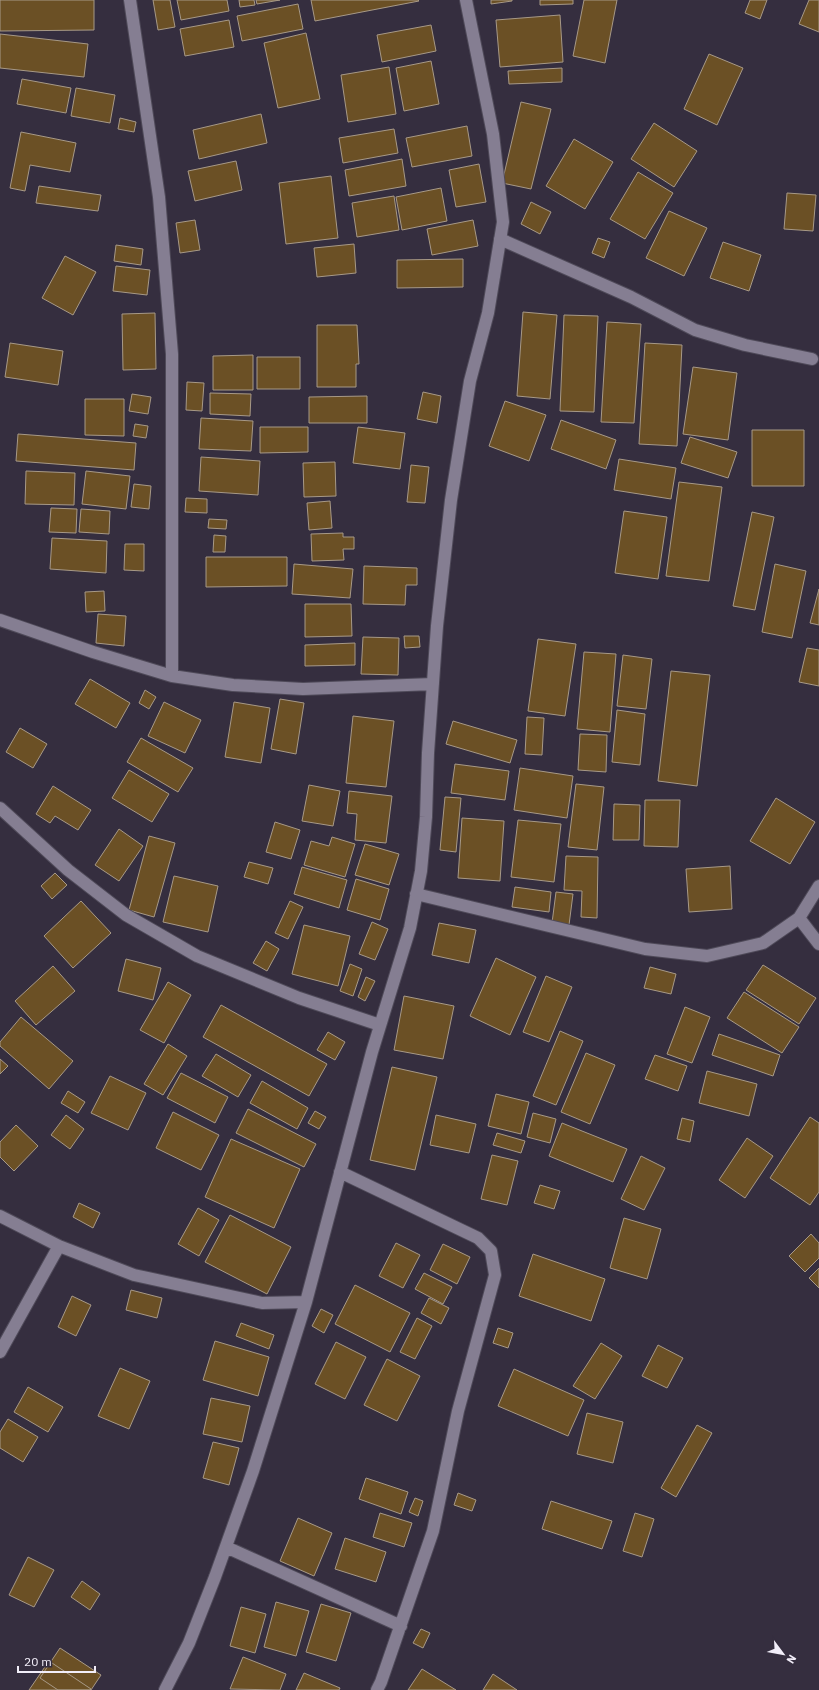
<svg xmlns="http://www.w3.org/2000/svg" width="819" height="1690" font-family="'IBM Plex Sans',sans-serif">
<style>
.building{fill:#6b5025;stroke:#a79987}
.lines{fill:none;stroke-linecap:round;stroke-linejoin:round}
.minor-casing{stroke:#4f4a59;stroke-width:14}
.minor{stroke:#857e92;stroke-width:12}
</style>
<rect width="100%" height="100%" fill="#352e3f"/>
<path class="building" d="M0,0H94V30L0,31Z
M153,0H170L175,27L158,30Z
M177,0H227L229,11L181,20Z
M239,0H254L255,5L240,7Z
M256,0H280L257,4Z
M311,0H418L419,1L315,21Z
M491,0H512V1L491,4Z
M540,0H573V4L540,5Z
M584,0H617L605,63L573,56Z
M750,0H767L760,19L745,13Z
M809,0H819V32L799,24Z
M298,4L303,29L242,41L237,16Z
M560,15L563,62L500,67L496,20Z
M229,20L234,47L185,56L180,29Z
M431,25L436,51L382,62L377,35Z
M306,33L320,99L278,108L264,43Z
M0,34L88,44L84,77L0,68Z
M709,54L743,68L717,125L684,109Z
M431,61L439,104L404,111L396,68Z
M389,67L396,114L348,122L341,75Z
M562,68V82L509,84L508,71Z
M22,79L71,88L66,113L17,104Z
M76,88L115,95L110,123L71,116Z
M521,102L551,109L531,189L502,183Z
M261,114L267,143L199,159L193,130Z
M120,118L136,122L134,132L118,129Z
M654,123L697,151L674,187L631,159Z
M467,126L472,156L412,167L406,138Z
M394,129L398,153L343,163L339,138Z
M21,132L76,143L70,172L30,165L25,191L10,188Z
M574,139L613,162L585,209L546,186Z
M402,159L406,186L349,196L345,170Z
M236,161L242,190L195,201L188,171Z
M479,164L486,202L456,207L449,170Z
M638,172L673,193L645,239L610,219Z
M331,176L338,238L286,244L279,183Z
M39,186L101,195L98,211L36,203Z
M441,188L447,221L402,230L396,197Z
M787,193L816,195L813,231L784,229Z
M394,196L399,230L357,237L352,203Z
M531,202L551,212L540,234L521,224Z
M669,211L707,228L684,276L646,258Z
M195,220L200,250L180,253L176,223Z
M473,220L478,246L432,255L427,229Z
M598,238L610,242L604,258L592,253Z
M723,242L761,255L749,291L710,278Z
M354,244L356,273L317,277L314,248Z
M116,245L143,249L141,265L114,261Z
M65,256L96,272L73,315L42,298Z
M463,259V287L397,288V260Z
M116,266L150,270L147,295L113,291Z
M523,312L557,315L550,399L517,396Z
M155,313L156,369L123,370L122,314Z
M564,315L598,316L594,412L560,411Z
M607,322L641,324L634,423L601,422Z
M317,325H357L359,364H356V387H317Z
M10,343L63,351L58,385L5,377Z
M645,343L682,345L677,446L639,444Z
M253,355V390H213V356Z
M257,357H300V389H257Z
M693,367L737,373L728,440L683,434Z
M187,382L204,383L202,411L186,410Z
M423,392L441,396L437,423L417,419Z
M210,393L251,394L250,416L210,414Z
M132,394L151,397L148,414L129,411Z
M367,396V423H309V397Z
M85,399H124V436L85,435Z
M505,401L546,415L529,461L489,446Z
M201,418L253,421L251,451L199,449Z
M561,420L616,440L606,469L551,449Z
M135,424L148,426L146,438L133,436Z
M260,427H308V452L260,453Z
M358,427L405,433L400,469L353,463Z
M752,430H804V486H752Z
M18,434L136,443L134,470L16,461Z
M690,437L737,452L728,478L681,463Z
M201,457L260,461L258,495L199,491Z
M619,459L676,468L671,499L614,490Z
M335,462L336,496L304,497L303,463Z
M411,465L429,467L425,503L407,502Z
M26,471L75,473L74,505L25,504Z
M86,471L130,476L126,509L82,504Z
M679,482L722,487L709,581L666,576Z
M134,484L151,486L149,509L131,507Z
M186,498L207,499V513L185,512Z
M330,501L332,528L309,530L307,503Z
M51,508L77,509L76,533L49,532Z
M81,509L110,511L109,534L79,532Z
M624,511L667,517L658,579L615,573Z
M752,512L774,517L755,610L733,606Z
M209,519L227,520L226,529L208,528Z
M343,533V537H354V549H343L344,560L312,561L311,534Z
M214,535L226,536L225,552H213Z
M52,538L107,541L106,573L50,569Z
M125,544H144V571L124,570Z
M206,557H287V586L206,587Z
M294,564L353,569L350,598L292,594Z
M775,564L806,571L792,638L762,632Z
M364,566L417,568V585H406L405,605L363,604Z
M819,589V625L810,623Z
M104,591L105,611L86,612L85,592Z
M305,604H351L352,636L305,637Z
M98,614L126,616L124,646L96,643Z
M404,636H419L420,647L405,648Z
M363,637L399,638L398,675L361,674Z
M538,639L576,644L565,716L528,711Z
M355,643V665L305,666V645Z
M807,648L819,650V686L799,682Z
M584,652L616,654L610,732L577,729Z
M623,655L652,659L646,709L617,706Z
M671,671L710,675L697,786L658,781Z
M90,679L130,703L116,728L75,704Z
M145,690L156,697L149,709L139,703Z
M280,699L304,703L296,754L271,749Z
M164,702L201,720L185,753L148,736Z
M234,702L270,708L261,763L225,757Z
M617,710L645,714L640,765L612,762Z
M353,716L394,721L386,787L346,783Z
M527,717L544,718L542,755L525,754Z
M453,721L517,740L510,763L446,744Z
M20,728L47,744L33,768L6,752Z
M580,734L607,735L606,772L578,770Z
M141,738L193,768L178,792L127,762Z
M455,764L509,771L505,800L451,793Z
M520,768L573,776L567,818L514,810Z
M129,770L169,794L152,822L112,798Z
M576,784L604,787L597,850L568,847Z
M309,785L340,791L333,826L302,821Z
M53,786L91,810L78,830L55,816L50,823L36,814Z
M349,791L392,796L386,843L355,840L357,814L347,813Z
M445,797L461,798L456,852L440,850Z
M776,798L815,822L790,864L750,841Z
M645,800H680L678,847L644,846Z
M614,804L640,805L639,840H613Z
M462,818L504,821L500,881L458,878Z
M518,820L561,824L554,882L511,877Z
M275,822L300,830L291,859L266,852Z
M119,829L143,846L119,881L95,865Z
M149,836L175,843L154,917L129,910Z
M332,837L355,844L345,877L304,865L311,841L329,846Z
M365,844L399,854L389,885L355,875Z
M566,856L598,857L597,918L581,917L582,891L564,890Z
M249,862L273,868L268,884L244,877Z
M730,866L732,909L689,912L686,869Z
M302,867L347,880L339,908L294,894Z
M55,873L67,885L52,899L41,886Z
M174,876L218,886L208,932L163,922Z
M356,879L389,889L380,920L347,910Z
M515,887L551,892L549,912L512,907Z
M556,892L573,894L569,925L552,923Z
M81,901L111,933L73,968L44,936Z
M290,901L303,907L288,939L275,933Z
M372,922L388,929L375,960L359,954Z
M439,923L476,930L469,963L432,955Z
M304,925L350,936L338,986L292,974Z
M266,941L279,949L267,971L253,963Z
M496,958L536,977L510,1035L470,1016Z
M126,959L161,968L153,1000L118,991Z
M350,964L362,969L353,996L340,991Z
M763,965L816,998L799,1024L746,990Z
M53,966L75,991L36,1025L15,1001Z
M650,967L676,974L671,994L644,988Z
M546,976L572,987L549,1042L523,1032Z
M366,977L375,981L365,1001L358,997Z
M168,982L191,995L164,1043L140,1030Z
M744,992L799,1027L782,1053L727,1018Z
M404,996L454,1006L443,1059L394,1050Z
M221,1005L327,1064L309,1096L203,1037Z
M685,1007L710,1017L692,1063L667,1054Z
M21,1017L73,1061L49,1089L0,1046V1042Z
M560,1031L583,1041L556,1105L533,1096Z
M328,1032L345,1042L335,1060L317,1050Z
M719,1034L780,1055L773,1076L712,1055Z
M168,1044L187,1056L163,1095L144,1084Z
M586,1053L615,1065L590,1124L561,1112Z
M216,1054L251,1075L238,1097L202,1076Z
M655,1055L687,1066L678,1091L645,1079Z
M0,1059L8,1066L0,1074Z
M392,1067L437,1077L415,1170L370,1160Z
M707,1071L757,1084L749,1116L699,1103Z
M181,1073L228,1097L215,1123L167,1098Z
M110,1076L146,1093L128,1130L91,1113Z
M262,1081L308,1108L297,1129L250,1103Z
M68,1091L85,1102L78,1113L61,1103Z
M496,1094L529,1102L521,1134L488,1126Z
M248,1109L316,1144L304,1167L236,1133Z
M315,1111L326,1117L319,1129L308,1123Z
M173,1112L219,1135L201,1170L156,1148Z
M533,1113L556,1119L550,1143L527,1137Z
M66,1115L84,1129L70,1149L51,1135Z
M436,1115L476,1124L469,1153L430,1145Z
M810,1117L819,1123V1192L810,1205L770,1178Z
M682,1118L694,1121L690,1142L677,1139Z
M562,1123L627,1149L613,1182L549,1156Z
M16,1125L38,1146L14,1171L0,1157V1142Z
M497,1133L525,1141L521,1153L493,1145Z
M747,1138L773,1156L745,1198L719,1180Z
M231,1139L300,1169L274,1228L205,1197Z
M492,1155L518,1161L507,1205L481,1199Z
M641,1156L665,1168L644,1210L621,1199Z
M540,1185L560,1191L554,1209L534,1203Z
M79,1203L100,1213L93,1228L73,1217Z
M198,1208L219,1220L199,1256L178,1244Z
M230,1215L291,1247L267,1294L205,1262Z
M624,1218L661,1229L647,1279L610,1268Z
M811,1234L819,1243V1258L805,1272L789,1256Z
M396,1243L420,1255L403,1288L379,1276Z
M443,1244L470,1257L457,1284L430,1270Z
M533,1254L605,1279L591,1321L519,1296Z
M819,1268V1288L809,1278Z
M424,1273L452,1287L443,1304L415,1289Z
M355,1285L410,1313L390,1352L335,1324Z
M131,1290L162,1298L157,1318L126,1310Z
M72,1296L91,1305L76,1336L58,1327Z
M429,1298L449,1308L441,1324L421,1313Z
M321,1309L333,1315L324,1333L312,1326Z
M417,1318L432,1326L415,1359L400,1352Z
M241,1323L274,1335L269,1349L236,1336Z
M498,1328L513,1333L508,1348L493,1343Z
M215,1341L269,1357L258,1396L203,1380Z
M336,1342L366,1357L345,1399L315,1384Z
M601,1343L622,1356L595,1399L573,1386Z
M658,1345L683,1358L667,1388L642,1376Z
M387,1359L420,1376L397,1421L364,1405Z
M120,1368L150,1381L129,1429L98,1416Z
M514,1369L584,1400L568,1436L498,1406Z
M28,1387L63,1407L48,1432L14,1412Z
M211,1398L250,1406L242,1442L203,1434Z
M587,1413L623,1422L613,1463L577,1454Z
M8,1419L38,1437L23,1462L0,1448V1432Z
M697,1425L712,1433L676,1497L661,1488Z
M213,1442L239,1448L229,1485L203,1478Z
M366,1478L408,1492L401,1514L359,1499Z
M458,1493L476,1500L472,1511L454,1505Z
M415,1498L423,1501L418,1516L409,1512Z
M551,1501L612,1521L602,1549L542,1529Z
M380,1513L412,1523L404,1547L373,1537Z
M635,1513L654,1519L642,1557L623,1551Z
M298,1518L332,1533L314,1576L280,1561Z
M345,1538L386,1552L376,1582L335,1569Z
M28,1557L54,1570L34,1607L9,1595Z
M82,1581L100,1594L90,1610L71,1597Z
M276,1602L309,1611L296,1656L264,1647Z
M321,1604L351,1613L336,1661L306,1652Z
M241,1607L266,1614L255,1653L230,1646Z
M421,1629L430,1633L423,1648L413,1643Z
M60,1648L101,1675L91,1690H58L40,1678Z
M243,1657L286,1674L280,1690L230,1689Z
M49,1661L91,1689L90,1690H29Z
M422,1669L456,1690H408Z
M304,1673L340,1688L339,1690H296Z
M493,1674L517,1690H483Z"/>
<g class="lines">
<g class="minor-casing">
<path id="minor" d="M130,0L159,197L172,354V676
M500,239L631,297L695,330L745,345L812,359
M0,620L93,652L172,676L233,685L303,689L433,684
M0,808L68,870L126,915L197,956L299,998L380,1025
M416,894L645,949L707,956L763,943L799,918L819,886
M799,918L819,944
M340,1172L478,1238L491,1251L495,1275L458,1411L433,1531L381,1682L377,1690
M0,1216L59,1246L134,1275L262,1303L306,1302
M0,1352L59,1246
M226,1547L401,1626
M165,1690L189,1643L215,1577L253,1471L306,1302L372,1052L410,928L421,871L426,817L428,753L437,626L451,500L470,381L488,313L503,222L493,134L466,0"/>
</g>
<use href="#minor" class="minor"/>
</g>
<g transform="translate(783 1654) rotate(122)" stroke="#352e3f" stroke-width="3" paint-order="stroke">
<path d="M0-3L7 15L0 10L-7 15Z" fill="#f2eef9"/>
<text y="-6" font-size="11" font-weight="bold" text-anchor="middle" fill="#f2eef9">N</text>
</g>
<path d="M18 1666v6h77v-6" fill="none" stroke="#f2eef9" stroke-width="2"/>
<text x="24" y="1666" font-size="12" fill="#f2eef9" stroke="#352e3f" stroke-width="3" paint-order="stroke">20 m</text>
</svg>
